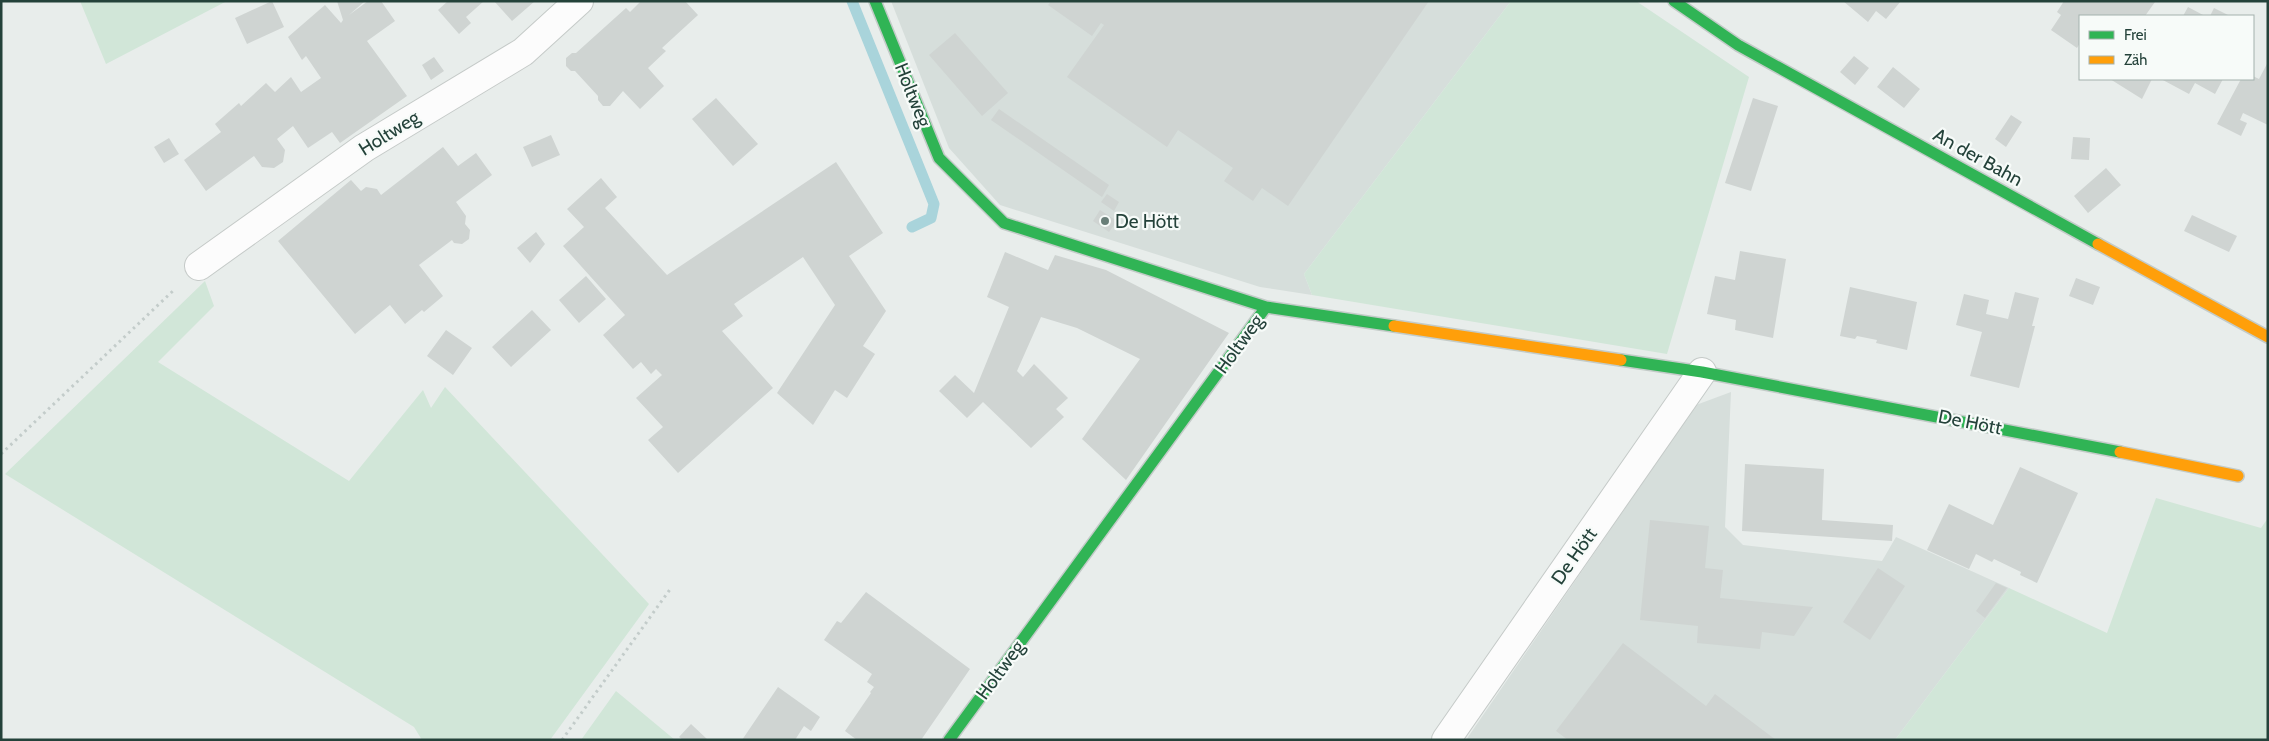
<svg xmlns="http://www.w3.org/2000/svg" width="2269" height="741" font-family="Cabin,sans-serif">
<style>
.built{fill:#d6dedb}
.green{fill:#d1e6d8}
.lines{fill:none;stroke-linecap:round;stroke-linejoin:round}
.stream{stroke:#a9d4db;stroke-width:11}
.building{fill:#cfd4d2}
.street-casing{stroke:#c5cac8;stroke-width:30}
.fast-casing{stroke:#c3cbc8;stroke-width:14}
.slow-casing{stroke:#c3cbc8;stroke-width:14}
.path{stroke:#c3ccca;stroke-width:3;stroke-dasharray:2.5 4;stroke-linecap:butt}
.street{stroke:#fcfcfc;stroke-width:28}
.fast{stroke:#30b455;stroke-width:11}
.slow{stroke:#ff9f0a;stroke-width:11}
.poi-dot{fill:#697e78;stroke:#f7fbf9;stroke-width:2}
.labels{text-anchor:middle;dominant-baseline:central;stroke-width:4.5;stroke-linejoin:round;paint-order:stroke}
.street-label{font-size:19px;fill:#24423a;stroke:#f7fbf9}
.poi-label{font-size:19px;fill:#24423a;stroke:#f7fbf9;text-anchor:start}
</style>
<rect width="100%" height="100%" fill="#e8edeb"/>
<path class="built" d="M891,1H1511L1304,274L1312,295L1260,287L1000,205L949,148Z
M1731,392L1725,527L1743,545L1882,561L1896,537L2009,588L1895,740H1466L1696,405Z"/>
<path class="green" d="M80,1H227L106,64Z
M1511,1H1636L1749,77L1667,354L1312,295L1304,274Z
M205,281L214,306L158,362L349,481L423,390L431,408L445,387L649,604L550,740H422L414,727L5,474Z
M2156,498L2261,528L2268,518V740H1895L2009,588L2107,633Z
M616,691L675,740H581Z"/>
<g class="lines">
<path class="stream" d="M852,1L934,204L931,218L912,227"/>
</g>
<path class="building" d="M272,1L284,27L247,44L235,18Z
M337,1H365L349,15L368,1H381L395,21L367,41L407,96L340,143L332,132L308,148L293,126L277,139L285,150L283,162L274,168L262,167L254,156L206,191L184,160L221,132L215,124L239,103L241,106L266,83L275,92L291,77L301,92L321,78L306,56L302,60L288,37L325,5L341,23L343,20Z
M448,1H484L466,17L471,23L459,34L438,10Z
M494,1H535L512,21Z
M641,1H685L698,15L662,48L666,51L648,68L664,86L640,109L623,91L610,106H603L598,100V96L575,71H571L566,66V58L572,53H576L626,8L630,12Z
M1051,1H1429L1288,206L1262,188L1253,201L1224,181L1233,168L1178,130L1167,147L1067,77L1104,25L1101,23L1092,36L1048,5Z
M1843,1H1901L1886,19L1876,11L1868,22Z
M2064,1H2153L2155,2L2145,16H2080V43L2077,48L2051,30L2061,15L2057,12Z
M2188,7L2205,16H2183Z
M2214,8L2230,16H2210Z
M955,33L1008,93L982,116L929,55Z
M1854,56L1869,68L1855,85L1840,72Z
M434,57L444,71L431,80L422,65Z
M2268,62V125L2243,113L2240,120L2247,123L2241,136L2217,124L2241,79H2253V76L2259,79Z
M1893,67L1920,89L1904,108L1877,87Z
M2110,79H2152L2142,99Z
M2161,79H2223L2215,94L2195,83L2189,94Z
M716,98L758,144L733,166L692,119Z
M1753,98L1778,106L1751,191L1725,183Z
M999,109L1109,185L1102,197L991,120Z
M2011,115L2022,122L2006,147L1995,139Z
M551,135L560,155L532,167L523,147Z
M2073,137L2090,138L2089,160L2071,159Z
M169,138L179,154L164,163L154,147Z
M443,147L458,166L476,153L492,175L456,202L466,216L465,224L470,230L469,239L462,244L454,243L452,240L419,265L443,296L424,312L422,310L405,324L390,305L355,334L278,241L351,180L361,191L366,187L377,189L381,195Z
M836,162L883,233L849,256L886,311L863,346L875,354L847,398L835,390L813,425L777,393L835,305L803,257L734,304L743,316L722,331L773,388L678,473L648,440L663,427L636,398L662,375L656,369L651,374L641,362L633,369L603,335L625,315L563,246L584,227L567,209L601,178L617,197L605,208L667,275Z
M2106,168L2121,185L2088,213L2074,196Z
M1107,194L1119,202L1114,211L1101,202Z
M1100,210L1117,221L1109,232L1093,221Z
M2192,215L2237,236L2229,252L2184,231Z
M536,232L545,244L530,263L517,248Z
M1740,251L1786,259L1773,338L1735,330L1736,320L1707,314L1715,276L1735,280Z
M1005,252L1048,270L1055,255L1106,270L1229,333L1126,480L1082,439L1140,359L1077,328L1041,317L1017,371L1023,377L1034,364L1068,398L1056,409L1064,417L1031,448L983,402L967,418L939,391L955,375L974,393L1009,307L987,297Z
M586,276L606,299L579,323L559,300Z
M2076,278L2100,287L2093,305L2069,296Z
M1850,287L1917,302L1907,350L1876,343L1877,340L1857,336L1855,339L1840,336Z
M2015,292L2039,298L2032,326H2035L2019,388L1970,376L1982,332L1956,325L1964,294L1989,300L1986,314L2008,319Z
M532,310L551,330L511,367L492,347Z
M446,330L472,348L453,375L427,356Z
M1745,464L1824,469L1822,520L1893,525L1892,541L1742,531Z
M2020,467L2078,493L2037,583L2020,575L2021,572L1994,559L1992,562L1976,554L1969,569L1927,550L1949,504L1993,525Z
M1650,520L1709,526L1705,568L1723,570L1720,598L1813,607L1794,636L1762,632L1760,649L1697,643L1698,626L1640,620Z
M1878,568L1905,586L1870,640L1843,622Z
M1996,583L2007,588L1985,618L1976,611Z
M866,592L970,669L921,740H857L845,731L871,693L870,692L874,687L867,682L872,674L824,640L837,621L841,623Z
M1623,643L1706,706L1715,694L1776,740H1568L1556,731Z
M778,687L820,717L811,731L804,726L795,740H742Z
M691,724L708,740H683L679,737Z"/>
<g class="lines">
<g class="street-casing">
<path id="street" d="M199,266L364,148L523,52L579,1
M1446,740L1702,372"/>
</g>
<g class="fast-casing">
<path id="fast" d="M875,1L939,158L1004,223L1266,307L1394,326
M1674,1L1738,45L2098,244
M1621,360L1702,372L2120,452
M949,740L1266,307"/>
</g>
<g class="slow-casing">
<path id="slow" d="M2098,244L2268,337
M1394,326L1621,360
M2120,452L2238,476"/>
</g>
<path class="path" d="M1,454L175,289
M562,740L671,588"/>
<use href="#street" class="street"/>
<use href="#fast" class="fast"/>
<use href="#slow" class="slow"/>
</g>
<circle class="poi-dot" cx="1105" cy="221" r="5"/>
<g class="labels">
<g class="street-label">
<text transform="translate(913 95) rotate(68)">Holtweg</text>
<text transform="translate(389 133) rotate(-32)">Holtweg</text>
<text transform="translate(1978 157) rotate(29)">An der Bahn</text>
<text transform="translate(1239 344) rotate(-54)">Holtweg</text>
<text transform="translate(1970 422) rotate(11)">De Hött</text>
<text transform="translate(1574 556) rotate(-55)">De Hött</text>
<text transform="translate(1000 670) rotate(-54)">Holtweg</text>
</g>
<g class="poi-label">
<text x="1115" y="221">De Hött</text>
</g>
</g>
<rect width="2269" height="741" fill="none" stroke="#24423a" stroke-width="5"/>
<rect x="2079" y="15" width="175" height="65" fill="#f7fbf9" stroke="#a3b1ad"/>
<rect x="2089" y="31" width="25" height="8" fill="#30b455" stroke="#a3b1ad"/>
<text x="2124" y="40" font-size="15" fill="#24423a">Frei</text>
<rect x="2089" y="56" width="25" height="8" fill="#ff9f0a" stroke="#a3b1ad"/>
<text x="2124" y="65" font-size="15" fill="#24423a">Zäh</text>
</svg>
